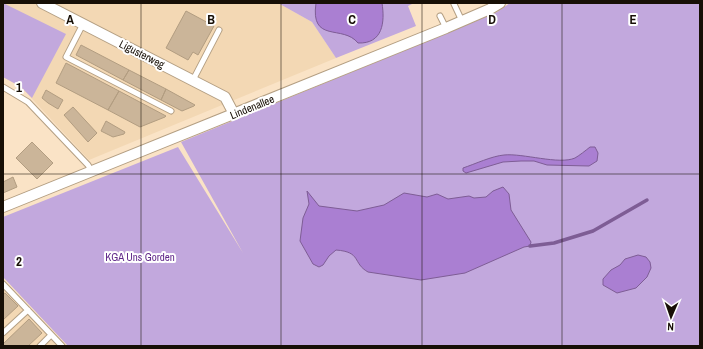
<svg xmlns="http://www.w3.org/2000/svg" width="703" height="349" font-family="'Archivo Narrow',sans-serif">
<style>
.built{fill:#f3d8b4}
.green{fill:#c2a8dd}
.water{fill:#aa7fd2;stroke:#7e5d95}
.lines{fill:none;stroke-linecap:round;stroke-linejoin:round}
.stream{stroke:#7e5d95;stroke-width:3.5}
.building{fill:#cbb599;stroke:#b29d81}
.lane-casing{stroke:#b49f83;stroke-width:7}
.street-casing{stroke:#b49f83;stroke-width:12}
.lane{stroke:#fff;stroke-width:5}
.street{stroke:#fff;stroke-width:10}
.grid{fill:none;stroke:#170f06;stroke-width:1;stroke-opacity:0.55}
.labels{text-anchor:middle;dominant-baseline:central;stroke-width:4;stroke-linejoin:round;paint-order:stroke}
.street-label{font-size:11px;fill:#170f06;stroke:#fff}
.park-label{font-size:11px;fill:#61298a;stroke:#fff}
.grid-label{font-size:13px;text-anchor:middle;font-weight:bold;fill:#170f06;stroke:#fff;stroke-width:4;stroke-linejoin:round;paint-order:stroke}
</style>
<rect width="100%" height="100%" fill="#fae3c6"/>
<path class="built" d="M3,3H278L312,22L336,58L89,160L21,87L3,77Z
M3,284L62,346H3Z"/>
<path class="green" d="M3,3L66,34L32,98L21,87L3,77Z
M278,3H414L408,6L416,26L336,58L312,22Z
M510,3H700V346H68L3,277V217L178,147L243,253L181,142L464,26L497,12Z"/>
<path class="water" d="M316,3H382C385,22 383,44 358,43C343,24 310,44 316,3Z
M590,147H595L598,153L597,161L589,166L547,165L534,161H521L503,162L466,173L463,171V168C475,164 492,156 504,155C523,153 559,165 575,158C580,155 585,151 590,147Z
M503,187L509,194L511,210L531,242L530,246L524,247L465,273L421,280L368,272C352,263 362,252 336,250L329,256L323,265L319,267L313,264L300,241L303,218L309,204L307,191L319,206L357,211L384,205L404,193L427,197L437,194L448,199L469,196L474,198L486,197L493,191Z
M638,255L646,257L650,262L651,268L647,277L636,288L617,293L603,285V279L611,270L620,265L625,259Z"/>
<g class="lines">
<path class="stream" d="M530,246L554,243L593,231L647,200"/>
</g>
<path class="building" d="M186,11L214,26L198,55L193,52L188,60L166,48Z
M81,45L129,70L123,80L76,55Z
M66,63L119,91L108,110L56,83Z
M129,70L166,89L161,100L123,80Z
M166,89L195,105L194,106L182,111L161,100Z
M46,90L63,100L58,109L48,103L42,98Z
M119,91L166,116L165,117L140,127L108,110Z
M73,107L97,133L88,142L64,115Z
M106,121L125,132L124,134L113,137L101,131Z
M32,142L53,163L37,179L16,158Z
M13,177L17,187L3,193V182Z
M5,293L18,306L3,320V294Z
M29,319L42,333L28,346H3V344Z"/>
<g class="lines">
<g class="lane-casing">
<path id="lane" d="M454,4L462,21
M440,16L446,28
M83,24L66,57L171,111
M193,80L219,30
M3,87L28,102L88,165L92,172
M3,284L62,346
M3,333L28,310
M40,346L51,335"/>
</g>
<g class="street-casing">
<path id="street" d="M42,3L225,97L234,114
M3,207L446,28L490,9L500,3"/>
</g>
<use href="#lane" class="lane"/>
<use href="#street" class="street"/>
</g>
<path class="grid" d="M141,3V346M281,3V346M422,3V346M562,3V346M3,174H700"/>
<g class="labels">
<g class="street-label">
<text transform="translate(142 54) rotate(27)">Ligusterweg</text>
<text transform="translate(252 107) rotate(-22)">Lindenallee</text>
</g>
<g class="park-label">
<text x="140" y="257">KGA Uns Gorden</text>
</g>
</g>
<g class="grid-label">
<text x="70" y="24">A</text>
<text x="211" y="24">B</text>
<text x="352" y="24">C</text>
<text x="492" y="24">D</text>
<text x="633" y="24">E</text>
<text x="19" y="92">1</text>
<text x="19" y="266">2</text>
</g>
<rect width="703" height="349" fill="none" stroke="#170f06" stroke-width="8"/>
<g transform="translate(671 317) rotate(182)" stroke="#ffffff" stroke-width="3" paint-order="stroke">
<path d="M0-3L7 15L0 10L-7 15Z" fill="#170f06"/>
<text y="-6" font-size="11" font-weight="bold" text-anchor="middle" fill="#170f06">N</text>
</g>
</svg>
